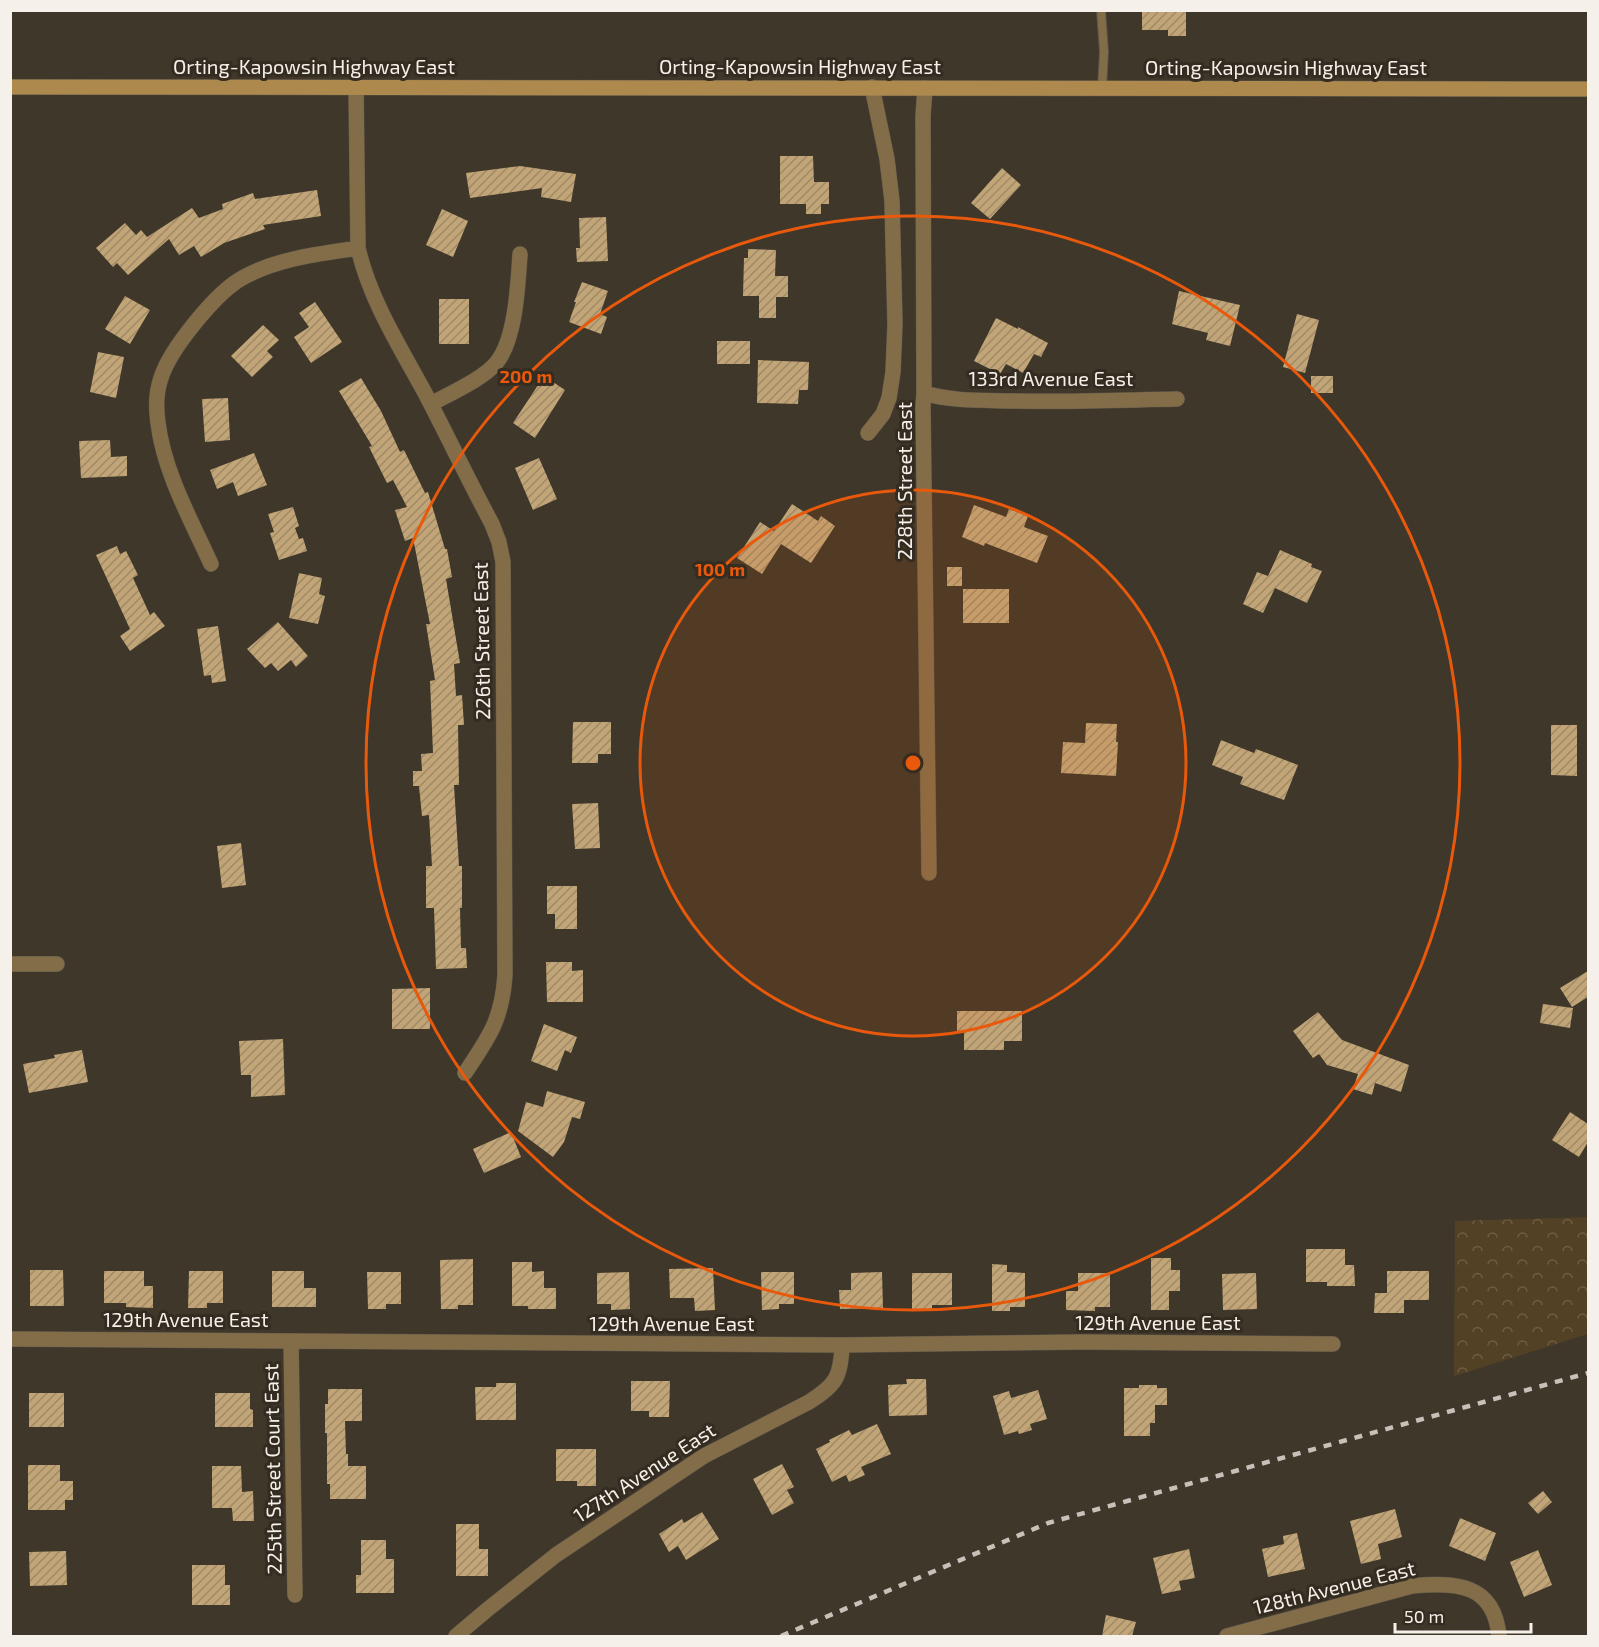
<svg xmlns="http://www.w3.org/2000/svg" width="1599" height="1647" font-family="'Exo 2',sans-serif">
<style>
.forest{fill:url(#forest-crowns)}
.building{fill:url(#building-hatch)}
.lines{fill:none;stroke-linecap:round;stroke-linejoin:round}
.lane-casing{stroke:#5b5549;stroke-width:10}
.street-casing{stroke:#5b5549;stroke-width:16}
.secondary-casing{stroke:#5b5549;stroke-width:16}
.lane{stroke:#836d49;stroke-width:8}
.street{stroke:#836d49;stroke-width:15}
.secondary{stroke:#ad894e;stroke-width:15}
.rail{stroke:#c7c1b9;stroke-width:4.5;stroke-dasharray:8 8;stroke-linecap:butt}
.ring{fill:none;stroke:#e8590c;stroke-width:3}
.labels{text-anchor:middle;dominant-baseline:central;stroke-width:6;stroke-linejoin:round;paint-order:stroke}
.street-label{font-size:20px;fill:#f5f0e9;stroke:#342c21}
.centre{fill:#e8590c;stroke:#342c21;stroke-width:3}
.ring-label{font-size:18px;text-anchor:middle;font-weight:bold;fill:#e8590c;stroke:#342c21;stroke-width:6;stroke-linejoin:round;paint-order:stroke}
</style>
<defs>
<pattern id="forest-crowns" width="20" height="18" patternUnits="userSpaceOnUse" patternTransform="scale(1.5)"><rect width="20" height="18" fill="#534125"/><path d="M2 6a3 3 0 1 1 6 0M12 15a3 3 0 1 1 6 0" fill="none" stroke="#6c5d45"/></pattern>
<pattern id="building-hatch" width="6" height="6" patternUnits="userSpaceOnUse" patternTransform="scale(1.5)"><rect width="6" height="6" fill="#c2a577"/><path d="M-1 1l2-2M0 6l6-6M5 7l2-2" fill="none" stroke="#9e8968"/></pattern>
</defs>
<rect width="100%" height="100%" fill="#3e372a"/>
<path class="forest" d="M1588,1217V1334L1454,1376L1455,1221Z"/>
<path class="building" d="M1142,10H1186V36H1168V30H1142Z
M780,156H813L814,182H829V204H821V214H806V204H780Z
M520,166L576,174L571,202L541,197L542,188L470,198L466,173Z
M1002,168L1021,185L990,219L971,203Z
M317,190L321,216L263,225L265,229L224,243L201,257L194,246L179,255L169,239L128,275L117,263L113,267L96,248L125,223L136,235L141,230L147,237L192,208L199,218L223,209L222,204L253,193L255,199Z
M442,209L468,221L453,257L426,245Z
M606,217L608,261L577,262L576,248H580L579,218Z
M748,249L776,250L775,276H788V297H776V318H759V296H743L744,258H748Z
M582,282L608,291L600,314L607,317L601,334L569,322L576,302H574Z
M1179,291L1240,305L1230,346L1206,340L1208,333L1172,324Z
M125,296L150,310L130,344L105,329Z
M439,299H469V344H439Z
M315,302L342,342L311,363L294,337L309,327L299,313Z
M1297,314L1319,320L1305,373L1283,367Z
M996,318L1018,329V327L1048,343L1041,357L1034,354L1023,373L1006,364L1000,374L974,361Z
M263,325L279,340L267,351L273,357L252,377L231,356Z
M717,341H750V364H717Z
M98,352L124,357L116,398L90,392Z
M758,360L809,362L808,390H799L798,404L757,403Z
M544,376L565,390L535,438L513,423Z
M1311,376H1333V393H1311Z
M361,378L381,411L400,452L404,450L425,493L428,492L445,549H447L452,577L446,579L460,663L454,664L456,696L462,695L464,725H458L459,785H454L459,866H462V908H460L461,948H466L467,968L436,969L434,908H426V866H432L429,815L422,816L419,786H413V771H422L421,754L433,753L430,681L435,680L426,624H430L413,538L405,541L395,510L407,507L393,480L387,483L369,447L372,446L339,391Z
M228,398L230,440L205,442L202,399Z
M110,440L111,457L127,456V476L81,478L79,441Z
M254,453L267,485L238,496L233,482L217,489L210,470Z
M539,458L557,499L533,510L515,468Z
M792,504L818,521L821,516L835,526L811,563L781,544L762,574L737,558L760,522L774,531Z
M974,505L1006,517L1009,509L1028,516L1024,527L1048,536L1037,563L985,543L984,546L962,537Z
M293,507L299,526L295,528L299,539L303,538L307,551L279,560L270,533L274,532L268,514Z
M117,546L120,554L126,551L138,575L133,578L150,615L154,612L165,626L130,651L120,636L130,629L96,555Z
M1280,550L1312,564L1311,567L1322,571L1307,603L1275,588L1263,613L1243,604L1257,572L1268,576Z
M947,567H962V586H947Z
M299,573L322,578L319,594L325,596L318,624L289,618Z
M963,589H1009V623H963Z
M278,622L308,656L296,667L291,660L278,671L271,663L265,668L247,649Z
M218,626L226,681L212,683L211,675L204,676L197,629Z
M573,722H611V754H598V763H572Z
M1086,723L1117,724L1116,742H1118L1116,776L1061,773L1063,742L1085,743Z
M1551,725H1577V776L1551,775Z
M1221,740L1254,753L1256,749L1298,765L1284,800L1240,784L1243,777L1212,765Z
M598,803L600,848L575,849L572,804Z
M241,843L246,885L222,888L217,846Z
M547,886H577V929H555V914H547Z
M546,962H572V971L583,970V1002H547Z
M1588,971V997L1572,1007L1560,988Z
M430,988V1029H392V989Z
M1543,1004L1573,1008L1570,1028L1540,1023Z
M957,1011H1022V1041H1004V1050H964V1031H957Z
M1318,1012L1342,1040L1409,1065L1401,1092L1375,1083L1372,1095L1353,1089L1358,1074L1327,1065L1319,1054L1313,1058L1293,1031Z
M544,1024L577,1037L571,1053L565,1050L557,1071L531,1061Z
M283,1039L285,1095L251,1097V1075H241L239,1041Z
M82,1050L88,1082L29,1093L23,1064L55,1058L54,1055Z
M547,1091L585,1102L580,1119L572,1117L564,1142L553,1157L518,1131L526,1102L543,1107Z
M1570,1112L1588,1124V1142L1579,1157L1552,1140Z
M511,1132L521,1157L484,1173L473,1149Z
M1306,1249H1345V1265H1354L1355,1286H1327V1282H1306Z
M1151,1258H1171V1270H1180V1291H1169V1310H1151Z
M473,1259V1305H458V1309H441L440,1260Z
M512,1262H532V1272L544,1271V1288H556V1309H528V1306H512Z
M992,1264L1007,1265V1272L1025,1273V1307H1010V1311H992Z
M713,1268L715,1310L695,1311L694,1298H670L669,1269Z
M30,1270H63L64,1306H30Z
M104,1271H144V1286H153V1308L126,1307V1303H104Z
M189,1271H223V1303H207V1308H188Z
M272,1271H304V1288H316V1307H272Z
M1387,1271H1429V1300H1404V1313H1374L1375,1293H1387Z
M367,1272H401V1304H386V1309H368Z
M629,1272L630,1309L611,1310V1304H597V1273Z
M761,1272H794V1304H779V1309L762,1310Z
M882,1272L883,1308L840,1309L839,1290H851V1273Z
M912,1273H952V1305H932V1310H912Z
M1078,1273H1110V1307H1095V1311L1066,1310V1291H1078Z
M1256,1273L1257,1309L1223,1310L1222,1274Z
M906,1379H926L927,1415L889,1416L888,1385L907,1384Z
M631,1381H670L669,1417H649V1411H631Z
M496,1383H516V1420H476L475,1387H496Z
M1139,1385H1157V1388H1167V1405H1155V1423H1150V1436H1124V1388H1139Z
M328,1389H362V1421H345L346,1454H348V1466H366V1499H330V1484H327V1433H325V1404H328Z
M1038,1390L1047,1419L1030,1424L1032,1430L1019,1434L1018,1431L1004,1435L993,1396L1009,1391L1011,1398Z
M29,1393H64V1427H29Z
M215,1393H250V1409L253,1410V1427H215Z
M877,1424L891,1454L861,1467L865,1475L849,1482L846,1475L832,1482L816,1449L830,1442L829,1440L849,1430L852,1435Z
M556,1449H596V1486H577V1481H556Z
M782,1464L794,1487L787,1490L794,1503L772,1515L753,1479Z
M28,1465H60V1481H73V1500H65V1510H28Z
M212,1466H241L242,1492L253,1491L254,1521H233L232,1508H212Z
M1543,1491L1552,1502L1538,1514L1528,1503Z
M1395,1509L1402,1537L1378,1544L1381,1559L1361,1564L1350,1521Z
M702,1512L719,1539L686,1560L678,1546L669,1552L659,1534L682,1519L684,1523Z
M1460,1518L1496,1533L1485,1561L1449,1546Z
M456,1524H479V1549H488V1576H456Z
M1297,1533L1305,1569L1268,1577L1262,1549L1284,1544L1283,1536Z
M361,1540H386V1559H394V1593H356V1575H361Z
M1189,1549L1195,1578L1179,1581L1181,1590L1162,1594L1153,1558Z
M1538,1550L1552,1585L1524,1597L1510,1562Z
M66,1551L67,1585L30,1586L29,1552Z
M192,1565H225V1585H230V1605H192Z
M1106,1615L1136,1622L1132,1636H1102Z"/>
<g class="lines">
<g class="lane-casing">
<path id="lane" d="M1101,10L1104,52L1102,88"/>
</g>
<g class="street-casing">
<path id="street" d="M356,86L358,248C370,300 400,347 425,393C448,437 469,481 492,524L499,542L503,562L505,975C502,1020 489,1037 465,1073
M925,88L923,116L924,393L923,406L929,873
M924,393C954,402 985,400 1016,401C1070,402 1123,400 1177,399
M431,404C449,394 485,378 497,362C516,338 518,283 520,254
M868,433L883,414L889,398L893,372L895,324L892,201L887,159L872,87
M211,564C191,520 164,472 158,423C156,409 156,392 161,378C170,349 217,291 244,277C279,258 319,254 358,248
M10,964H57
M10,1339L842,1345L1082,1342L1333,1344
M291,1341L295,1595
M456,1636L488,1609L556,1555L704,1456L809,1402C836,1385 841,1377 842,1345
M1227,1636L1412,1586C1455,1582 1494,1583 1499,1636"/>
</g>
<g class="secondary-casing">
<path id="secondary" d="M10,87L1588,89"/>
</g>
<use href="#lane" class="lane"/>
<use href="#street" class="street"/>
<use href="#secondary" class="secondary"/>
<path class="rail" d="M781,1636L1048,1523L1588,1373"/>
</g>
<circle cx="913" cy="763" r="273" fill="#e8590c" fill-opacity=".12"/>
<g class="ring">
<circle cx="913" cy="763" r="273"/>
<circle cx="913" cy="763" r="547"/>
</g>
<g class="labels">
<g class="street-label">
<text x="314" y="66">Orting-Kapowsin Highway East</text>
<text x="800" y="66">Orting-Kapowsin Highway East</text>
<text x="1286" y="67">Orting-Kapowsin Highway East</text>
<text x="1051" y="378">133rd Avenue East</text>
<text transform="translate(904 481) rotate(-90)">228th Street East</text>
<text transform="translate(481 641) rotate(-91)">226th Street East</text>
<text x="186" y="1319">129th Avenue East</text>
<text x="1158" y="1322">129th Avenue East</text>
<text x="672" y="1323">129th Avenue East</text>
<text transform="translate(272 1469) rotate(-91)">225th Street Court East</text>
<text transform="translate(644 1472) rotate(-33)">127th Avenue East</text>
<text transform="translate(1334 1587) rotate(-14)">128th Avenue East</text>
</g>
</g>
<circle cx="913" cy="763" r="9" class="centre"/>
<g class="ring-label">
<text x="526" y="383">200 m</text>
<text x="720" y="576">100 m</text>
</g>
<rect width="1599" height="1647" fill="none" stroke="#f5f0e9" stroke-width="24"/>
<path d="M1395 1623v9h136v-9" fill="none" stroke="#f5f0e9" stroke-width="3"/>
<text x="1404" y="1623" font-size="18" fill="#f5f0e9" stroke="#342c21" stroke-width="4.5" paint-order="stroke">50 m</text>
</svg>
